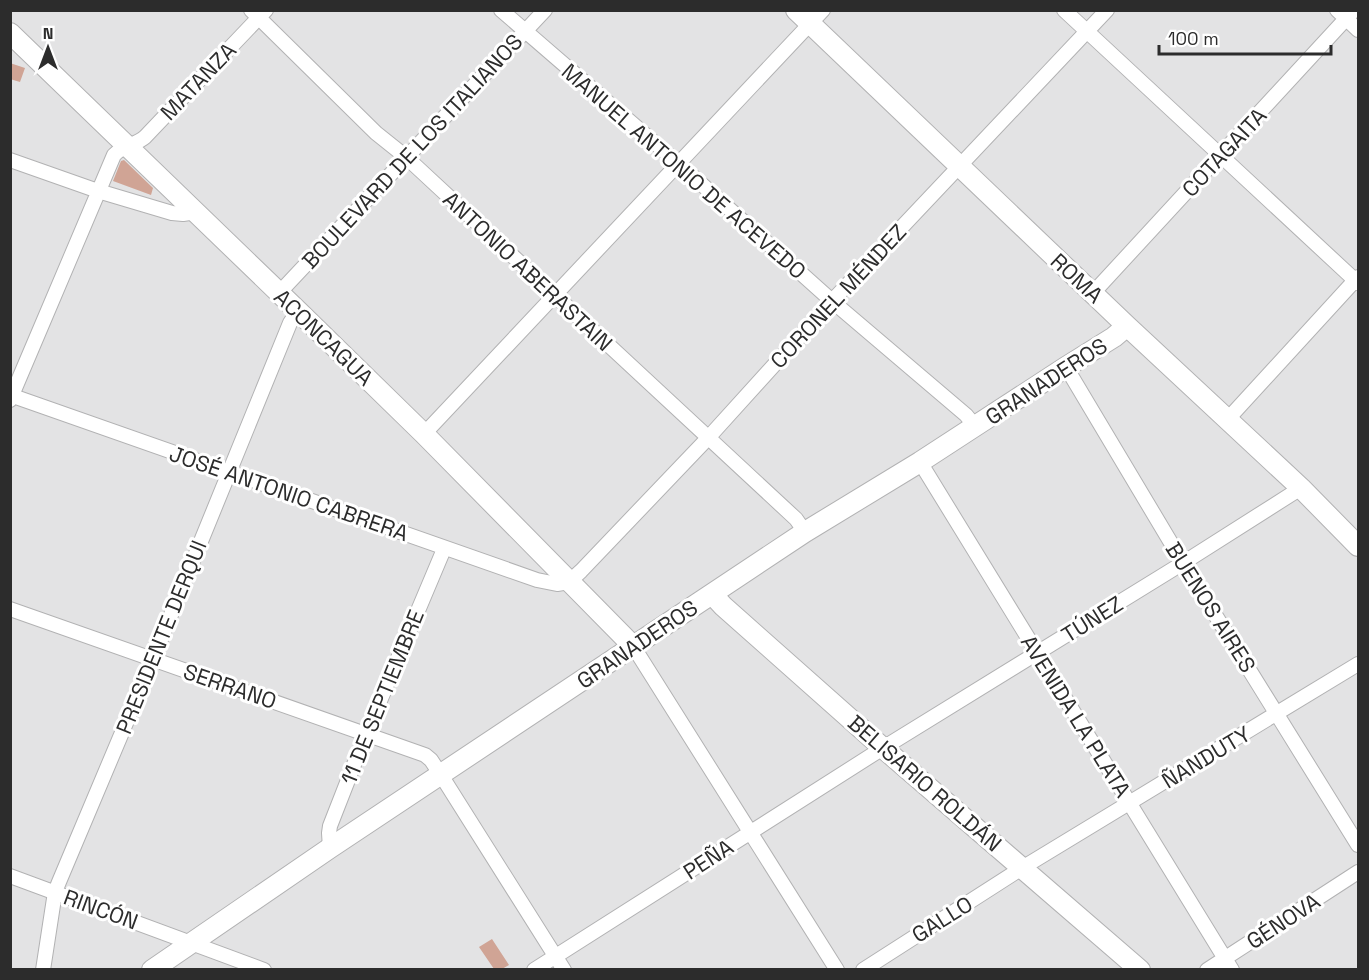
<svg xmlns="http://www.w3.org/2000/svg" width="1369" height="980" font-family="'Space Grotesk',sans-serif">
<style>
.building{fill:#d0a495}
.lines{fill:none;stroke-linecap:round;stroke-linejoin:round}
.street-casing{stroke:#b2b2b3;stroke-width:16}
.secondary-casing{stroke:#b2b2b3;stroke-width:22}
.street{stroke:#fff;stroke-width:14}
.secondary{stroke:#fff;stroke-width:20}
.labels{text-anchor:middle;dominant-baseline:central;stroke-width:6;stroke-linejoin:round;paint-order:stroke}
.street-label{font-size:22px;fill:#2c2c2c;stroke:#fff}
</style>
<rect width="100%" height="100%" fill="#e3e3e4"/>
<path class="building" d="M10,63L25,68L20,82L10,79Z
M124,160L153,188L151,195L113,181L121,161Z
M492,939L509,965L502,969H494L479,947Z"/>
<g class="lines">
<g class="street-casing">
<path id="street" d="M251,10L376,133L406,157L796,519L805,532
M501,10L678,163L832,301L966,415L975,426
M1064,10L1358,283
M1337,10L1358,30
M10,160L98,191L172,213L183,214L196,212
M280,292L545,10
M1093,293L1354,10
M1066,367L1183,563L1358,845
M10,395L537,580L557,584L569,582L581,571L708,438L832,301L1107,10
M10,400L114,155C123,145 136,145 145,137L266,10
M1227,420L1358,277
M424,434L823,10
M920,462C1023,632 1129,800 1232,970
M10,609L425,755L431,760L441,775L564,970
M633,646L837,970
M330,848L329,833L330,826L366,734L444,549
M10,876L264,970
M43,970L55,892L59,882L153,659L290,323L298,311
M534,970L883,748L1183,563L1301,488
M863,970L1022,868L1358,664
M1207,970L1358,872"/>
</g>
<g class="secondary-casing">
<path id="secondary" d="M796,10L1127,326L1301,488L1358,546
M10,33L298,311L424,434L633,646
M712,594L723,606L883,748L1140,970
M152,970L330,848L805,532L920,462L1066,367L1114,337L1127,326"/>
</g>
<use href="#street" class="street"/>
<use href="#secondary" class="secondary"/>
</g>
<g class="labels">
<g class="street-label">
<text transform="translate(198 81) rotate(-46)">MATANZA</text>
<text transform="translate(412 151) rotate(-47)">BOULEVARD DE LOS ITALIANOS</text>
<text transform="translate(1224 152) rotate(-47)">COTAGAITA</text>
<text transform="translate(684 171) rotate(41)">MANUEL ANTONIO DE ACEVEDO</text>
<text transform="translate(528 271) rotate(43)">ANTONIO ABERASTAIN</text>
<text transform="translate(1077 278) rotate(43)">ROMA</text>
<text transform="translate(838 296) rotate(-47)">CORONEL MÉNDEZ</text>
<text transform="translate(324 337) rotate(44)">ACONCAGUA</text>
<text transform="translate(1046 381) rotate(-33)">GRANADEROS</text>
<text transform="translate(289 493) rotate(19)">JOSÉ ANTONIO CABRERA</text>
<text transform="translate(1211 607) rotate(58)">BUENOS AIRES</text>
<text transform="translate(1092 619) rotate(-32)">TÚNEZ</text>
<text transform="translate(161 637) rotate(-68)">PRESIDENTE DERQUI</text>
<text transform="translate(637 644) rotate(-34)">GRANADEROS</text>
<text transform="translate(230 686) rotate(19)">SERRANO</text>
<text transform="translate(382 697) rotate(-68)">11 DE SEPTIEMBRE</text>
<text transform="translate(1076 716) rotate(58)">AVENIDA LA PLATA</text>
<text transform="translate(1206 757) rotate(-31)">ÑANDUTY</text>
<text transform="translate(925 783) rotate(41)">BELISARIO ROLDÁN</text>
<text transform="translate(708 859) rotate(-33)">PEÑA</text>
<text transform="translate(101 909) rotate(20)">RINCÓN</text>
<text transform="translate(942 919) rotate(-32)">GALLO</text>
<text transform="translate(1283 921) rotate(-33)">GÉNOVA</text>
</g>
</g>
<rect width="1369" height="980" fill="none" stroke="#2c2c2c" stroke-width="24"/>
<g transform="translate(48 48)" stroke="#ffffff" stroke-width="4.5" paint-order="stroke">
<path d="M0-4.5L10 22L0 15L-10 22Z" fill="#2c2c2c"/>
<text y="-9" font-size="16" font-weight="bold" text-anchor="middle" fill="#2c2c2c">N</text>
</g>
<path d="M1159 45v9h172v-9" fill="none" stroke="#2c2c2c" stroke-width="3"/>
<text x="1168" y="45" font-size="18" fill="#2c2c2c" stroke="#ffffff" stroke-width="4.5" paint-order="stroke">100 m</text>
</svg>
